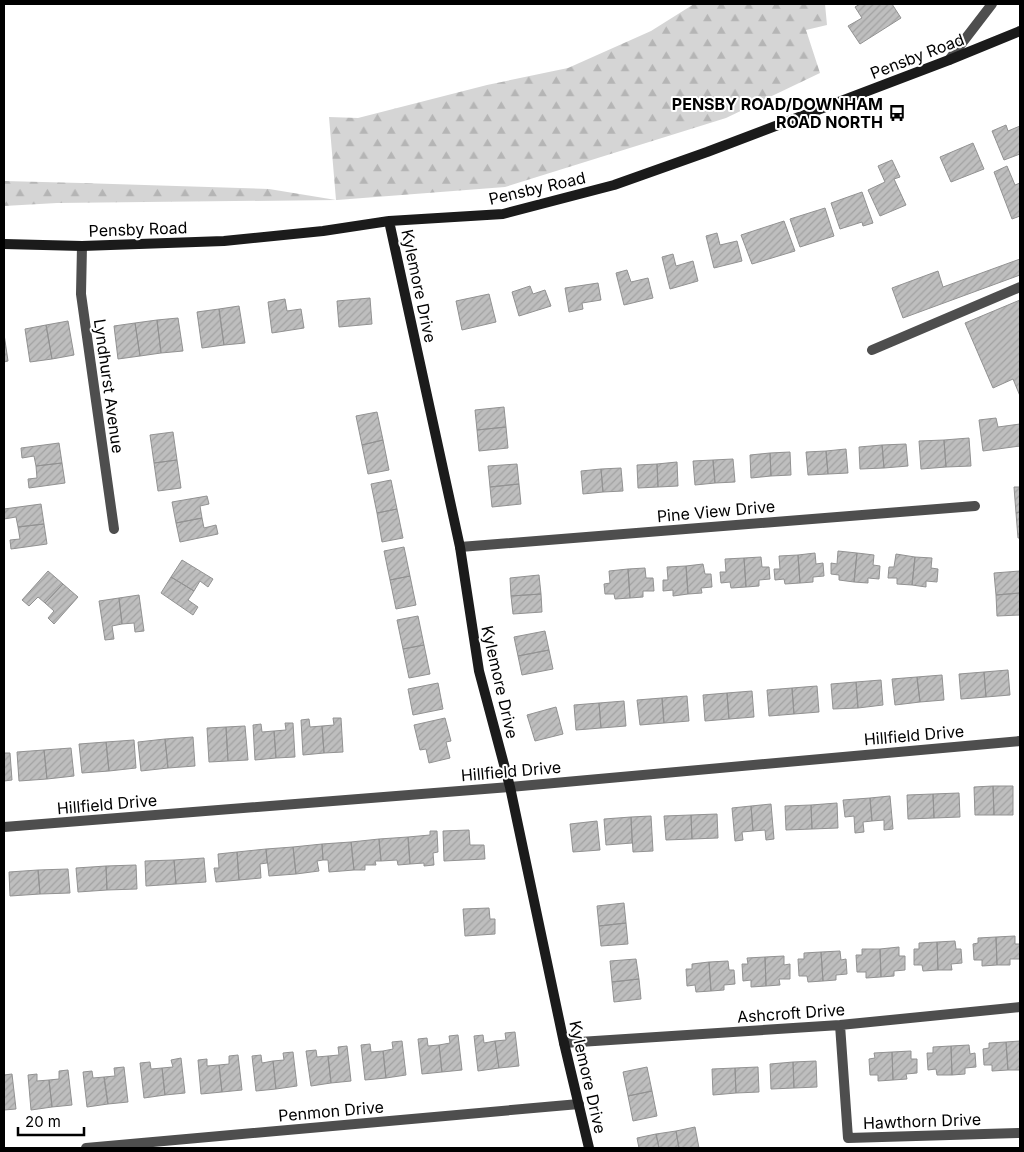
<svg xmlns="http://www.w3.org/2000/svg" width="1024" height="1152" font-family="Inter,sans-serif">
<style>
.forest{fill:url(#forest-firs)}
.building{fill:url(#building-hatch);stroke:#929292}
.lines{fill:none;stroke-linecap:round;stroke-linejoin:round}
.lane{stroke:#4e4e4e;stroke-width:10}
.street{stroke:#4e4e4e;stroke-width:10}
.secondary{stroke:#1b1b1b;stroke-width:10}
.labels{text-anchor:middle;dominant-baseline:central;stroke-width:4;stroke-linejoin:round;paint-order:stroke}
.street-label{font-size:16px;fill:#000;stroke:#fff}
.poi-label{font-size:16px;font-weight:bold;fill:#000;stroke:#fff;text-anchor:end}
</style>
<defs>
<pattern id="forest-firs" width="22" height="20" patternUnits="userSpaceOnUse" patternTransform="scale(1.25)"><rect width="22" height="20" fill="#d5d5d5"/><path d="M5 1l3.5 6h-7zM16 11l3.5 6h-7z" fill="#b5b5b5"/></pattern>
<pattern id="building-hatch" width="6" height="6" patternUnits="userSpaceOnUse" patternTransform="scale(1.25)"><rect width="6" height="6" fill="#bebebe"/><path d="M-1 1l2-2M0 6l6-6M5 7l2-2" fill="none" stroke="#a2a2a2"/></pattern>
</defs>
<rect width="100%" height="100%" fill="#fff"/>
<path class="forest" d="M694,4H825L827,25L806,30L820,73L726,118L505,187L337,200L57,203L4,206V181L81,183L269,189L336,200L329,117L358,118L487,85L568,68L651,31Z"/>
<path class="building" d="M860,4H892L901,18L860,44L848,26L862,18L855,7Z
M1006,125L1008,131L1020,126V154L1004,160L992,131Z
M973,143L984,169L951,182L940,157Z
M892,160L900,177L894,179L906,205L880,216L868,190L885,182L878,166Z
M1007,166L1015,185L1020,183V216L1012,219L994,172Z
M862,192L873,223L863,226L862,222L840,229L831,203Z
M825,208L834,236L800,247L790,219Z
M784,221L795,251L752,264L741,235Z
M717,233L720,245L737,241L742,261L714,268L706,236Z
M673,254L676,266L693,261L698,281L670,289L662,257Z
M1020,259V275L903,318L892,288L938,271L943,287Z
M627,270L631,282L648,278L653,298L624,305L616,273Z
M598,283L601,300L582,303L583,309L569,312L565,288Z
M530,286L533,294L545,290L551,306L519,316L512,292Z
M489,294L496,322L462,330L456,301Z
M370,298L372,324L339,327L337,301Z
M285,299L287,311L301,309L304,328L272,333L268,302Z
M1020,300V396L1013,379L993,388L965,323Z
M239,306L245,343L224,345L219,309Z
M219,309L224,345L202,348L197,312Z
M178,318L183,351L161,353L157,320Z
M157,320L161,353L140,356L135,323Z
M68,321L74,355L52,359L46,325Z
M135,323L140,356L118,359L114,326Z
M46,325L52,359L30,362L25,329Z
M4,334L8,361L4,362Z
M504,407L506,427L477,430L475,410Z
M377,412L383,440L362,445L356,416Z
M996,418L998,427L1020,424V446L983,451L979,420Z
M506,427L508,448L479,451L477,430Z
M173,432L177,460L154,463L150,435Z
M969,438L971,466L946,467L944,440Z
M383,440L389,470L368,474L362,445Z
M944,440L946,467L921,469L919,441Z
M59,443L62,463L36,466L34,456L22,458L21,448Z
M906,444L908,466L884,468L882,445Z
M882,445L884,468L860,469L859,447Z
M846,449L848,473L828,474L826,451Z
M826,451L828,474L808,475L806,452Z
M790,452L791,475L771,476L770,453Z
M770,453L771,476L751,478L750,455Z
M733,459L735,482L715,483L713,460Z
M177,460L181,488L158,491L154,463Z
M713,460L715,483L695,485L693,461Z
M677,462L678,486L658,487L657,464Z
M62,463L65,483L29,488L28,479L37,478L36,466Z
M517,464L519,484L490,487L488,466Z
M657,464L658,487L638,488L637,465Z
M621,468L623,491L603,492L601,469Z
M601,469L603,492L583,494L581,471Z
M391,480L397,509L377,513L371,484Z
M519,484L521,504L492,507L490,487Z
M1014,487H1020V512L1016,513Z
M207,496L209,504L200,506L202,518L176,523L172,502Z
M41,504L44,524L18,527L16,517L4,519V509Z
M397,509L403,538L382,542L377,513Z
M1020,512V538H1018L1016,513Z
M202,518L204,528L216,525L218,534L180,542L176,523Z
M44,524L47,544L11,549L10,540L20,539L18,527Z
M404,547L410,576L390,580L384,551Z
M838,551L857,553L854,582L839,580V575L831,574V563L837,564Z
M815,553L816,564L823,563L824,576L813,577V582L800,583L798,555Z
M857,553L874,555L873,565L880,566L879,579L868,578V583L854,582Z
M896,554L915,557L912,585L897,584V578H888L889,567H894Z
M798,555L800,583L785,584L784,579L775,580L774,569H780L779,556Z
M761,557L762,567H769L770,579L759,580V586L746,587L744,558Z
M915,557L932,558L931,568L938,569L937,582L926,581V587L912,585Z
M744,558L746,587L731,588L730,582L721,583L720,572H726L725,559Z
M182,560L213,579L208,587L200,581L194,591L171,577Z
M703,564L705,574H711L712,587L701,588L702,593L688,594L686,566Z
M686,566L688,594L673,596V590L663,591V580H668L667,567Z
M645,568L646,578H653L654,591H643V597L630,598L628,569Z
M628,569L630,598L615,599L614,594H605L604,584L610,583L609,571Z
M48,571L63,584L45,603L38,597L29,606L22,600Z
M1020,571V593L996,595L994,573Z
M539,575L541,594L511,596L510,578Z
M410,576L416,605L396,609L390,580Z
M171,577L194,591L188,600L198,607L193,615L161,593Z
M63,584L78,597L54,624L48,618L54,611L45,603Z
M1020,593V615L997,616L996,595Z
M541,594L542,612L513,614L511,596Z
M139,595L144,631L135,632L134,623L122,624L119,598Z
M119,598L122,624L112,626L114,639L105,640L99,601Z
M418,616L424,645L403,649L397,620Z
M545,631L549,650L518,656L514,637Z
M424,645L430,674L409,678L403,649Z
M549,650L553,669L522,675L518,656Z
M1008,670L1010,695L986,697L984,672Z
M984,672L986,697L961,699L959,674Z
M942,675L944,700L920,702L917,677Z
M917,677L920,702L895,705L892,679Z
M881,680L883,705L858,708L856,682Z
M856,682L858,708L833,709L831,684Z
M438,683L443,709L413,715L408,689Z
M817,686L819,712L794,714L792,688Z
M792,688L794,714L769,716L767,690Z
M752,691L754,717L729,719L727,693Z
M727,693L729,719L705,721L703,695Z
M687,696L689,721L664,723L662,698Z
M662,698L664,723L640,725L637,700Z
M624,701L626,726L601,728L599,703Z
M599,703L601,728L576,730L574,705Z
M556,707L563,734L535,741L527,715Z
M333,718H341L343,752L324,753L322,726L334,725Z
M445,718L451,741L446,742L450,758L429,763L426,749L420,750L414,725Z
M309,719L310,727L322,726L324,753L303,755L301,720Z
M285,723H293L295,757L276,758L274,731L286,730Z
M261,724L262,732L274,731L276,758L255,760L253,725Z
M245,726L248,760L228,761L226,727Z
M226,727L228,761L209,762L207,728Z
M193,737L195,766L168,768L165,739Z
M165,739L168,768L141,771L138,742Z
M134,740L136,768L109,771L106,742Z
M106,742L109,771L82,773L79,744Z
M71,748L74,776L47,779L44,750Z
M44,750L47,779L19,781L17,752Z
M4,753H10L12,780L4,781Z
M993,786L994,815H975L974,787Z
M993,786H1013V815H994Z
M959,793L960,817L934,818L933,794Z
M933,794L934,818L908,819L907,795Z
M890,796L893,829L884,830V820L872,821L870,798Z
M870,798L872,821L863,822L864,832L855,833L854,816L845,817L843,800Z
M837,803L838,828L812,829L811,805Z
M771,804L774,839L766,840L765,830L753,831L751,806Z
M811,805L812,829L786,830L785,806Z
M751,806L753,831L742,832L743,840L735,841L732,808Z
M717,814L718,838L692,839L691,815Z
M691,815L692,839L666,840L664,816Z
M651,816L653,851L633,852L631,817Z
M631,817L632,843L606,845L604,819Z
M597,821L600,850L573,852L570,824Z
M469,830L470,845H484L485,859L444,861L443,831Z
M430,831H437L438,852L433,853L434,865L424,866V863L410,864L408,837L430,835Z
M408,837L410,864L398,865L397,860L381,861L379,839Z
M379,839L381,861H375L376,865H365V870H354L351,842Z
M351,842L354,870L329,872L328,860H323L322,844Z
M322,844L323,860L317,861L319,871L296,874L293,847Z
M293,847L296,874L269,876L266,849Z
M266,849L267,863L260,864L261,878L239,880L237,852Z
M237,852L239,880L216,882L214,868H219L218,854Z
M204,858L206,882L176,884L174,860Z
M174,860L176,884L146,886L145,861Z
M136,865L137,889L107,890L106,866Z
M106,866L107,890L78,892L76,868Z
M68,869L70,893L40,894L38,870Z
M38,870L40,894L10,896L9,872Z
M624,903L626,923L599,926L597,906Z
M489,908L490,919H495V934L465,936L463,909Z
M626,923L628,944L601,946L599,926Z
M1015,936V944H1020V959H1010V965H997L996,937Z
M996,937L997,965L982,966V960H974L973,944L978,943V938Z
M955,941L956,949H961L962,963L951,964L952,970H938L937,942Z
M937,942L938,970L923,971L922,965H914V949H919V943Z
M899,947V956H905V970L894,971V976L881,977L880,949Z
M862,949H880L881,977L866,978V972H857L856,955H862Z
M840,951L841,960L846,959L847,974L836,975V980L823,981L821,952Z
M821,952L823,981L808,982L807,976H799L798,959H804V953Z
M784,956V965L790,964V979H779L780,985L766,986L765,957Z
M765,957L766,986L751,987V980L743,981L742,964H748L747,958Z
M636,959L639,979L612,982L610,961Z
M728,961L729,970H734L735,984L724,985V990L711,991L709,962Z
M709,962L711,991L696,992L695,985L687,986L686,969H692V964Z
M639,979L641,999L614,1002L612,982Z
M515,1032L519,1066L499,1068L495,1041L506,1040L505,1033Z
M458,1035L462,1070L442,1072L439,1045L450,1043L449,1036Z
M483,1035L484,1043L495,1041L499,1068L478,1071L474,1036Z
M427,1038L428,1046L439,1045L442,1072L422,1074L418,1039Z
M402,1041L406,1075L386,1078L383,1051L393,1049L392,1042Z
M1020,1041V1070H1008L1006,1042Z
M1006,1042L1008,1070L992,1071V1065H984L983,1049L989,1048V1043Z
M370,1044L371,1052L383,1051L386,1078L365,1080L361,1045Z
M969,1045L970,1054L975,1053L976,1067L965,1068V1074L952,1075L951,1046Z
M347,1046L351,1081L331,1083L328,1056L339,1055L338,1047Z
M951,1046L952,1075H937L936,1069L928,1070L927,1053H933V1047Z
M316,1050L317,1057L328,1056L331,1083L311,1086L306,1051Z
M911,1051V1059H917V1073L906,1074L907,1079L893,1080L892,1052Z
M293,1052L297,1086L276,1089L273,1061L284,1060L283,1053Z
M892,1052L893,1080L878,1081V1075H870L869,1059L875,1058L874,1053Z
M238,1055L242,1090L222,1092L219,1065L229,1064V1056Z
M261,1055L262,1063L273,1061L276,1089L256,1091L252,1056Z
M181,1058L185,1093L165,1095L162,1068L173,1067L171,1060Z
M207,1059V1066L219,1065L222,1092L201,1094L198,1060Z
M816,1061L817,1087L794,1088L793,1062Z
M150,1062L151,1069L162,1068L165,1095L144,1098L140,1063Z
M793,1062L794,1088L771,1089L770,1064Z
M124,1067L128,1102L108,1104L104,1077L115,1076L114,1068Z
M647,1067L652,1091L628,1096L623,1072Z
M758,1067L759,1092L736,1093L735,1068Z
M735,1068L736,1093L713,1095L712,1069Z
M68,1070L72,1105L52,1107L49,1080L59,1079V1071Z
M92,1071L93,1078L104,1077L108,1104L87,1107L83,1072Z
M12,1074L16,1109L4,1110V1075Z
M37,1074V1081L49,1080L52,1107L31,1110L28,1075Z
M652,1091L657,1116L633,1121L628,1096Z
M695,1127L699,1148H679L676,1131Z
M676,1131L679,1148H659L656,1134Z
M656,1134L659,1148H639L637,1138Z"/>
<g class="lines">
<path class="lane" d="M872,350L1020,287"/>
<path class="street" d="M949,60L992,4
M82,246L81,294L114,529
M460,547L975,506
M4,827L510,787L1020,741
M840,1025L848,1138L1020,1133
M564,1043L840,1025L1020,1007
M86,1148L579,1104"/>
<path class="secondary" d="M389,221L460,547L479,671L510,787L564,1043L589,1148
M4,244L82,246L224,241L323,231L389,221L503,214L614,185L707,152L949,60L1020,31"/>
</g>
<defs>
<g id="bus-bare" transform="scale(1.35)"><path d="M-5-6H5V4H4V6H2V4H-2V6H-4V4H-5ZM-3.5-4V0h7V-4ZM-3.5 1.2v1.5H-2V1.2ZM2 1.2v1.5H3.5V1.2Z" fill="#000" stroke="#fff" stroke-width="2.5" paint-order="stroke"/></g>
</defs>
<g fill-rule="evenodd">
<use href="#bus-bare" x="897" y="113"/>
</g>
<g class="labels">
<g class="street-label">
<text transform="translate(917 56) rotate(-21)">Pensby Road</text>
<text transform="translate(537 188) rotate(-13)">Pensby Road</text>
<text transform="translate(138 229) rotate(-2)">Pensby Road</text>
<text transform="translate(419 286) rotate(78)">Kylemore Drive</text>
<text transform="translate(109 386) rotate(82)">Lyndhurst Avenue</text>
<text transform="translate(716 511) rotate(-5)">Pine View Drive</text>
<text transform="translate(500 682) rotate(77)">Kylemore Drive</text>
<text transform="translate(914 735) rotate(-5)">Hillfield Drive</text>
<text transform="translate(511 771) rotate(-5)">Hillfield Drive</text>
<text transform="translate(107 804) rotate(-5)">Hillfield Drive</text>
<text transform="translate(791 1013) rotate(-4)">Ashcroft Drive</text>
<text transform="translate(588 1077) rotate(77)">Kylemore Drive</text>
<text transform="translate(331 1111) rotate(-5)">Penmon Drive</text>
<text transform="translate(922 1121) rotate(-2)">Hawthorn Drive</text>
</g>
<g class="poi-label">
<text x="883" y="104">PENSBY ROAD/DOWNHAM<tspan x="883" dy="18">ROAD NORTH</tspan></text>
</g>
</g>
<rect width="1024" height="1152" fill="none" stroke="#000000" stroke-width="10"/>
<path d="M18 1127v8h66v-8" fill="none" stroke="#000000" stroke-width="2.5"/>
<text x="25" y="1127" font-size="15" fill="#000000" stroke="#ffffff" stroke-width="4" paint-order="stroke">20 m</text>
</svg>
